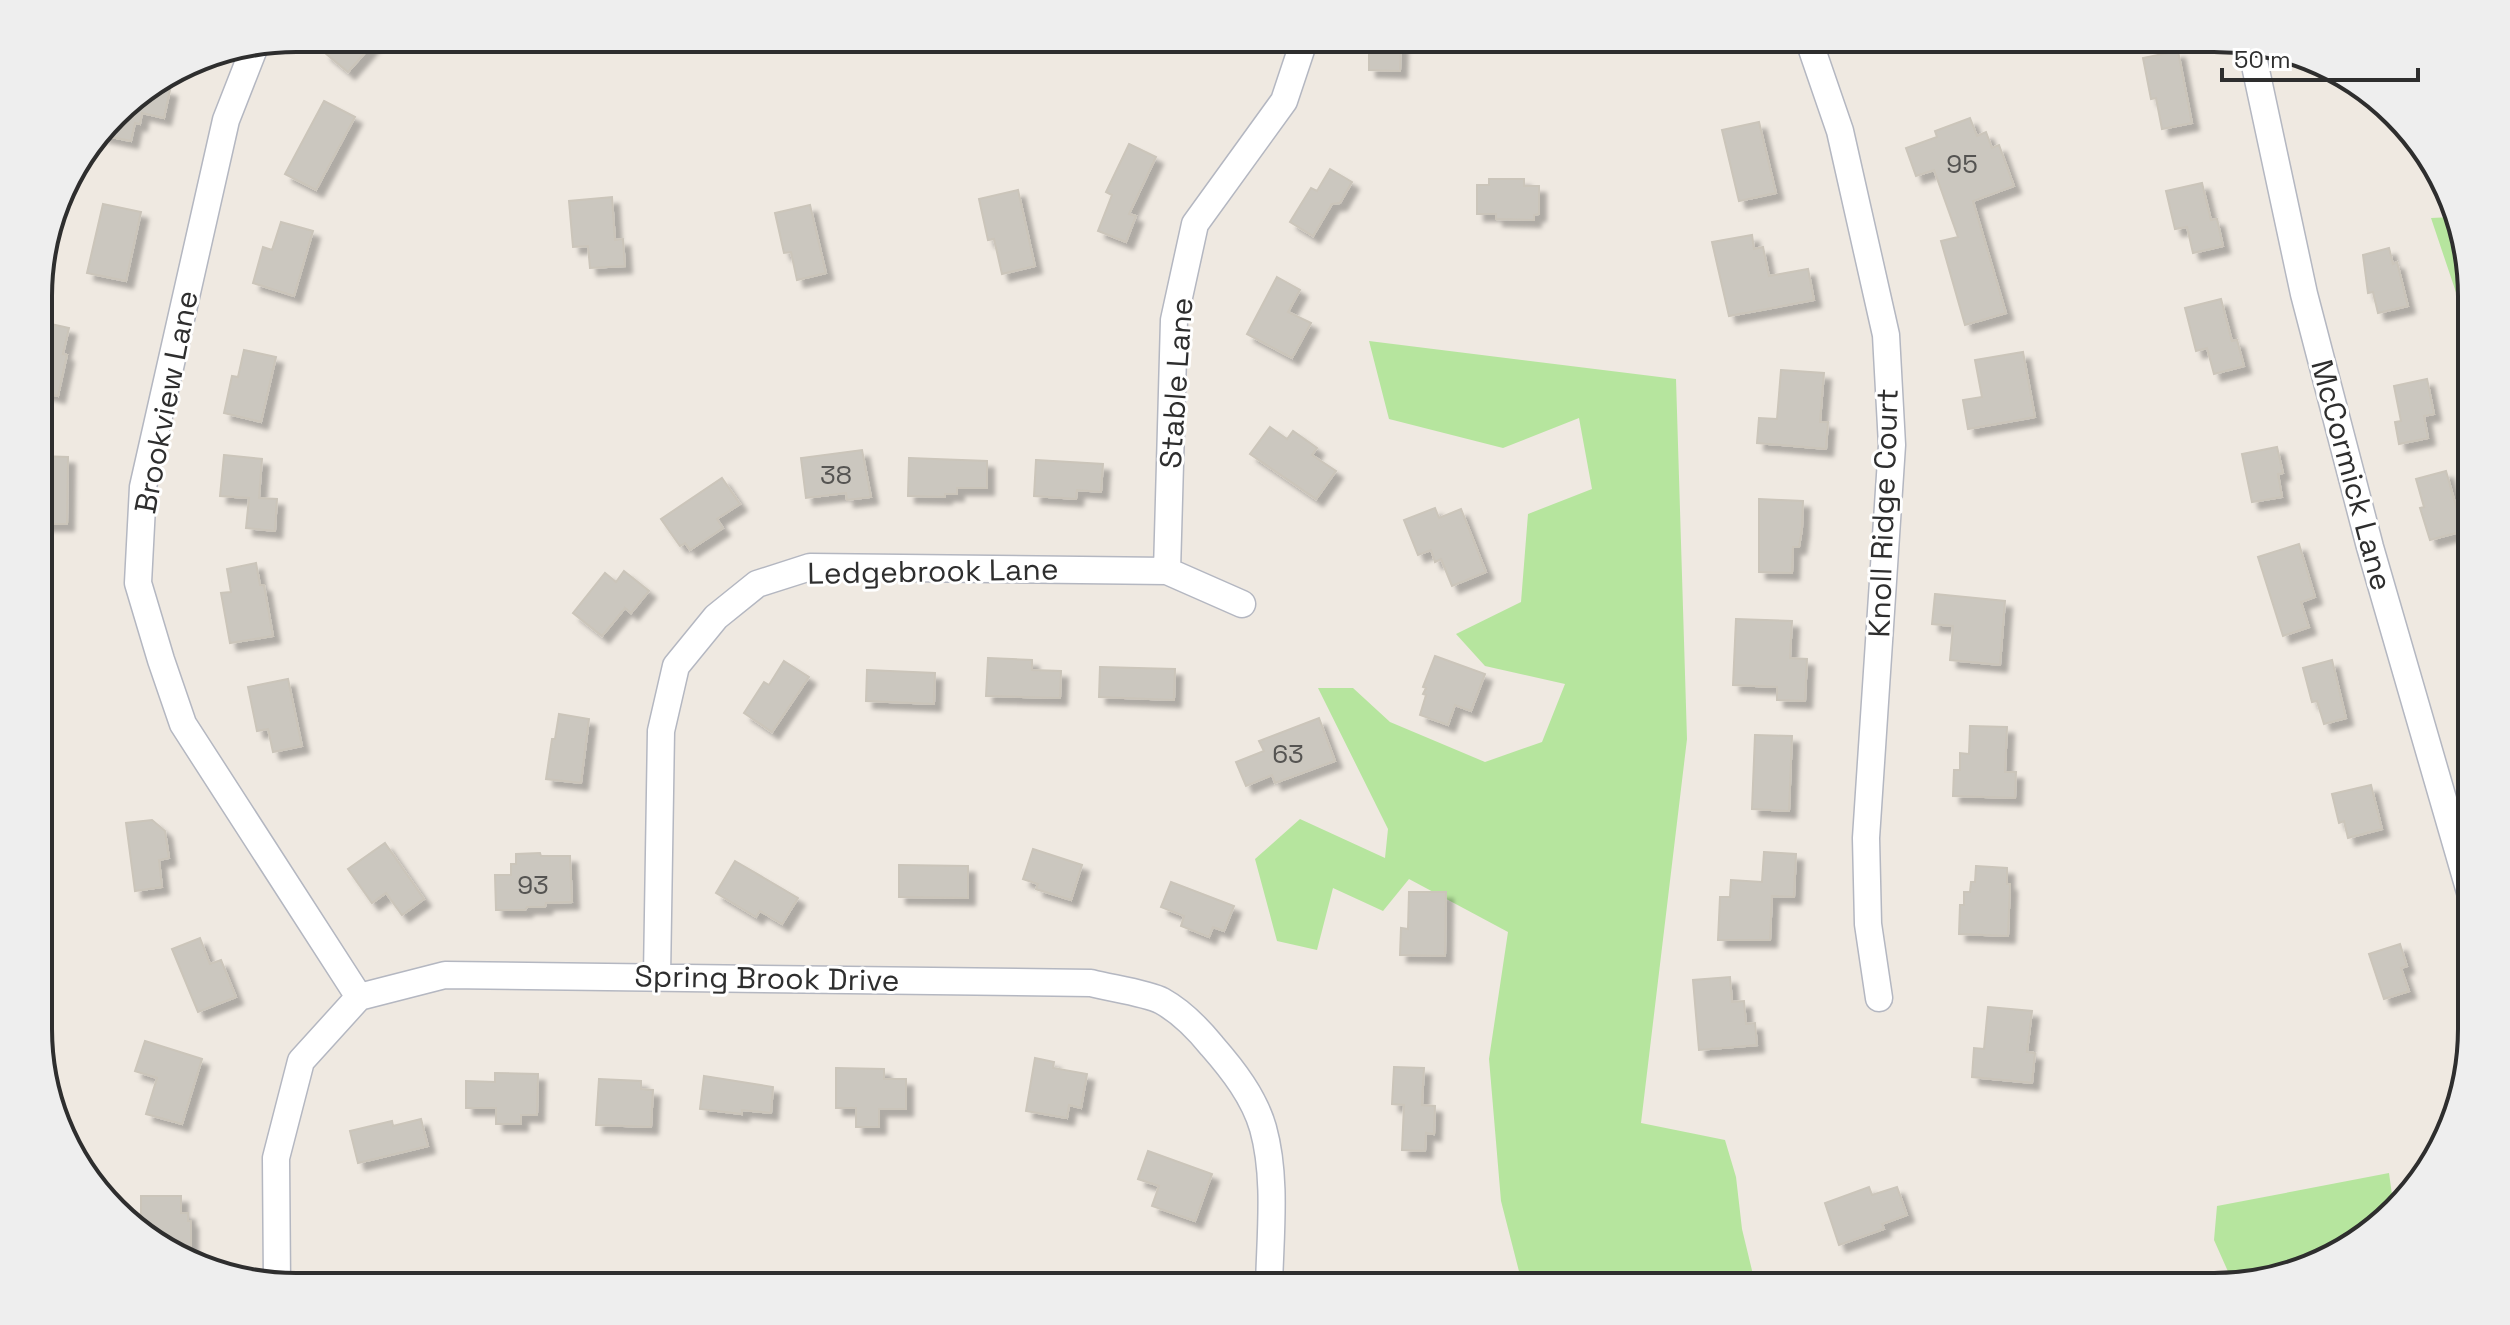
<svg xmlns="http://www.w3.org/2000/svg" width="2510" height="1325" font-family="'Space Grotesk',sans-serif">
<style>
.green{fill:#b6e59e}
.building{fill:#cbc7bf;stroke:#cbc5ba;stroke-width:2;filter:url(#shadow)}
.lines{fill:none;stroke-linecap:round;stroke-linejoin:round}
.minor-casing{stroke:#b4b7c1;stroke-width:29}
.minor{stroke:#fff;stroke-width:26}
.labels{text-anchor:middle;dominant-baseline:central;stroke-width:6;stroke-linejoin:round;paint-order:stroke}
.number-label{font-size:26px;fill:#555452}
.street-label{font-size:30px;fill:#2e2e2e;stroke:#fff}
.rim{fill:none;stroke:#2e2e2e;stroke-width:4}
</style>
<defs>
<filter id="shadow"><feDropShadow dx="7" dy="7" stdDeviation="2" flood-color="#0004"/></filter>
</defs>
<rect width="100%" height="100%" fill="#efe9e1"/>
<path class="green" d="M2453,217L2470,263V334L2431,218Z
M1369,341L1676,379L1687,739L1641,1123L1725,1140L1736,1177L1742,1229L1756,1287H1523L1501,1201L1489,1059L1508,932L1409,879L1383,911L1333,888L1317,950L1277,941L1255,859L1300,819L1385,858L1388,829L1318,688H1353L1390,722L1485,762L1542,742L1565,684L1485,666L1456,634L1521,602L1528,514L1592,489L1579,418L1503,448L1389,419Z
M40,848L48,849L55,1102L40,1063Z
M2389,1173L2393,1202L2357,1244L2234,1285L2214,1240L2217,1206Z"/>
<path class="building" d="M335,38H378L348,72L324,52Z
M1369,38H1401L1400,71L1369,70Z
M2178,51L2192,123L2162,129L2156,98L2151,99L2143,58Z
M152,86L170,90L164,118L142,113L140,124L135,123L131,141L101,135L126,102Z
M324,101L355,117L316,190L285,174Z
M1970,118L1977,136L1986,132L1992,148L1999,145L2014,186L1973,201L2006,313L1965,325L1941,241L1958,237L1934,170L1916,176L1906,148L1937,137L1935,131Z
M1759,122L1776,193L1739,201L1722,130Z
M1129,144L1156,157L1129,214L1136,216L1126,242L1098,231L1112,195L1106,192Z
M1330,169L1352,182L1340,203L1332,204L1313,236L1290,222L1311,188L1317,191Z
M1489,179H1524V186H1539V214L1534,215V220L1496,219V214H1477V185H1489Z
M2202,183L2211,220L2217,219L2223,246L2193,253L2187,227L2175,229L2166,191Z
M1018,190L1035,266L1002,274L994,239L988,240L979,199Z
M612,197L615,240L623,239L625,266L590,268L588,246L573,247L569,201Z
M103,204L141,212L126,281L87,273Z
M810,205L826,273L797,280L791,252L784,253L775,213Z
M281,222L313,231L294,296L253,283L263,247L272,250Z
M1752,235L1754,249L1763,247L1769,276L1808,269L1814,300L1729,316L1712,242Z
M2389,248L2393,264L2397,262L2408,306L2378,313L2373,292L2368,293L2363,255Z
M1277,277L1300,290L1288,312L1311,323L1292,358L1247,334Z
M2221,299L2232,341L2237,340L2244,366L2214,374L2207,348L2196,351L2185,308Z
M42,322L69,328L63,354L67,355L58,396L39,391V337Z
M244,350L276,357L261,422L224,413L232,376L238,377Z
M2023,352L2035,417L1968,429L1963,400L1982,397L1975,360Z
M1781,370L1824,373L1820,422H1828L1826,449L1757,443L1759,418L1777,419Z
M2427,379L2434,414L2424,416L2428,438L2399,444L2395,422L2401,421L2394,386Z
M1270,427L1287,439L1293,431L1317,448L1312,455L1336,471L1316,499L1250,454Z
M2277,447L2283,473L2278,474L2282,497L2252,502L2242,454Z
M862,450L871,497L847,500L846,493L806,498L801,458Z
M224,455L262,459L259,498L277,499L275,531L246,528L249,498L220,496Z
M39,456L68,457L67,524H39Z
M909,458L987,461V488H957V494H945V497L908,496Z
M1036,460L1103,464L1101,492L1077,490L1076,499L1034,496Z
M2446,471L2463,531L2430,540L2420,508L2424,507L2416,479Z
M722,478L740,504L717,519L723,528L690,550L685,543L680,546L661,519Z
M1759,499L1803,501L1802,529L1799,547H1793L1792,573L1759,572Z
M1435,508L1439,518L1461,509L1486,572L1452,586L1441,559L1435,562L1431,550L1418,555L1404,520Z
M2299,544L2315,597L2301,602L2309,627L2283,636L2258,557Z
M256,563L260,585H264L273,636L230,643L221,593L231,592L227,569Z
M624,571L649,591L631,613L625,608L602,636L573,613L605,573L616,582Z
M1935,594L2005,601L2000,665L1950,660L1953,626L1932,624Z
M1736,619L1792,621L1790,658L1807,659L1805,701L1777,700V687L1733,685Z
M1435,656L1485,674L1471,711L1455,705L1448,725L1420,715L1426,695L1423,694L1426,688L1423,687Z
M988,658L1032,660V670L1061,671L1060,698L986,696Z
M2332,660L2346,718L2324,724L2317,701L2312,702L2303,668Z
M784,661L809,677L772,732L744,713L764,682L769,685Z
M1100,667L1175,669L1174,700L1099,697Z
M867,670L935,673L934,704L866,701Z
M288,679L302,746L273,752L268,729L257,731L248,687Z
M559,714L589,719L581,783L546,779L552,739H555Z
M1319,718L1335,761L1275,783L1272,775L1246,786L1236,762L1264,751L1259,741Z
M1970,726L2007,727L2005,772H2016L2015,798L1953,796L1954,770H1960V753L1969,754Z
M1755,735L1792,736L1789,811L1752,809Z
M2371,785L2382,829L2348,838L2344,821L2339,823L2332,794Z
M152,820L165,831L169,858L159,860L162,887L135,891L126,823Z
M385,843L424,899L402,915L386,893L372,903L348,869Z
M1033,849L1082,865L1071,900L1036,889L1038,884L1023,879Z
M1764,852L1796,854L1794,897L1772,896L1770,940H1718L1720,897H1730L1731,880L1762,882Z
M540,853L541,856H570L572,902L546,903L545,907H527L525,910H496L495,875H511V864H516V854Z
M735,861L798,898L782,924L760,911L756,917L716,893Z
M899,865L968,866V898L899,897Z
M1976,866L2007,868V884H2010L2008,936L1959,934L1960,905H1964V892H1970L1971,882H1975Z
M1171,882L1234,906L1224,931L1213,927L1209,937L1181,926L1184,916L1161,907Z
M1409,892H1446L1445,956L1400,955L1401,928L1408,929Z
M200,938L210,964L221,960L236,997L198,1012L172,949Z
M2400,944L2407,966L2401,968L2409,991L2384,999L2369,954Z
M1730,977L1732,1002L1744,1001L1746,1024L1755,1023L1757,1045L1699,1050L1693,980Z
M1988,1007L2032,1011L2027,1052L2035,1053L2032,1083L1972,1077L1974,1048L1984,1049Z
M145,1041L202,1059L182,1124L146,1114L157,1078L135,1071Z
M1035,1058L1054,1062L1053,1068L1087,1074L1081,1108L1069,1105L1067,1118L1026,1111Z
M1394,1067L1424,1068L1422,1105L1435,1106L1434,1134L1426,1133L1425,1151L1402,1150L1404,1105L1392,1104Z
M836,1068L884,1069V1079H906V1109H879V1127H856V1108H836Z
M495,1073L538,1074L537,1115H521V1124H496V1108H466V1081L495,1082Z
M704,1076L773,1087L771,1113L742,1110V1114L700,1109Z
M599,1079L641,1081V1089L653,1090L651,1127L596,1125Z
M421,1119L428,1146L358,1163L350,1131L392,1121L393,1126Z
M1148,1151L1212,1174L1195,1221L1152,1206L1159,1186L1138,1179Z
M1869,1187L1872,1195L1897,1187L1907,1215L1882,1224L1884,1229L1839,1245L1825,1203Z
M141,1196H181V1213H188V1221H191V1252H172L141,1225Z"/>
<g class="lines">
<g class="minor-casing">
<path id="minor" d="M1808,38L1840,131L1886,335L1892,445L1866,838L1868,924L1879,998
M255,46L226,120L143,487L138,583L161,660L183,724L359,997
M2251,47L2304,294L2370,547L2472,899
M1167,571L1174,320L1195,224L1284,101L1305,38
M657,976L661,731L676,666L716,617L757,584L810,567L1167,571L1242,604
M277,1283L276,1158L301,1061L359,997L445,975L1091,983C1109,988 1147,993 1162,1001C1180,1011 1199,1030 1212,1046C1233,1070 1254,1097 1263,1128C1277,1178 1270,1236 1269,1287"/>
</g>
<use href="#minor" class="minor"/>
</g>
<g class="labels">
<g class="number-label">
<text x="1962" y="164">95</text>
<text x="836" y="475">38</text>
<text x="1288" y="754">63</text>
<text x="533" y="885">93</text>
</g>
<g class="street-label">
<text transform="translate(1176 383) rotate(-86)">Stable Lane</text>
<text transform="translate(166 402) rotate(-79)">Brookview Lane</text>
<text transform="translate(2352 475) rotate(75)">McCormick Lane</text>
<text transform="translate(1883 513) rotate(-88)">Knoll Ridge Court</text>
<text transform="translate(933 571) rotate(-1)">Ledgebrook Lane</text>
<text transform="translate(767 978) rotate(1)">Spring Brook Drive</text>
</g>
</g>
<path d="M0 0H2510V1325H0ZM296 52H2214A244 244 0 0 1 2458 296V1029A244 244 0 0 1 2214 1273H296A244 244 0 0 1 52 1029V296A244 244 0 0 1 296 52Z" fill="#eee" fill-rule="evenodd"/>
<path class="rim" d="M296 52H2214A244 244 0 0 1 2458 296V1029A244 244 0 0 1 2214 1273H296A244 244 0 0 1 52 1029V296A244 244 0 0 1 296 52Z"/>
<path d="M2222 68v12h196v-12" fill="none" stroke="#2e2e2e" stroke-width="4"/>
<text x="2234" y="68" font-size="24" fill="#2e2e2e" stroke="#ffffff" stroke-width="6" paint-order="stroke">50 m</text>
</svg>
